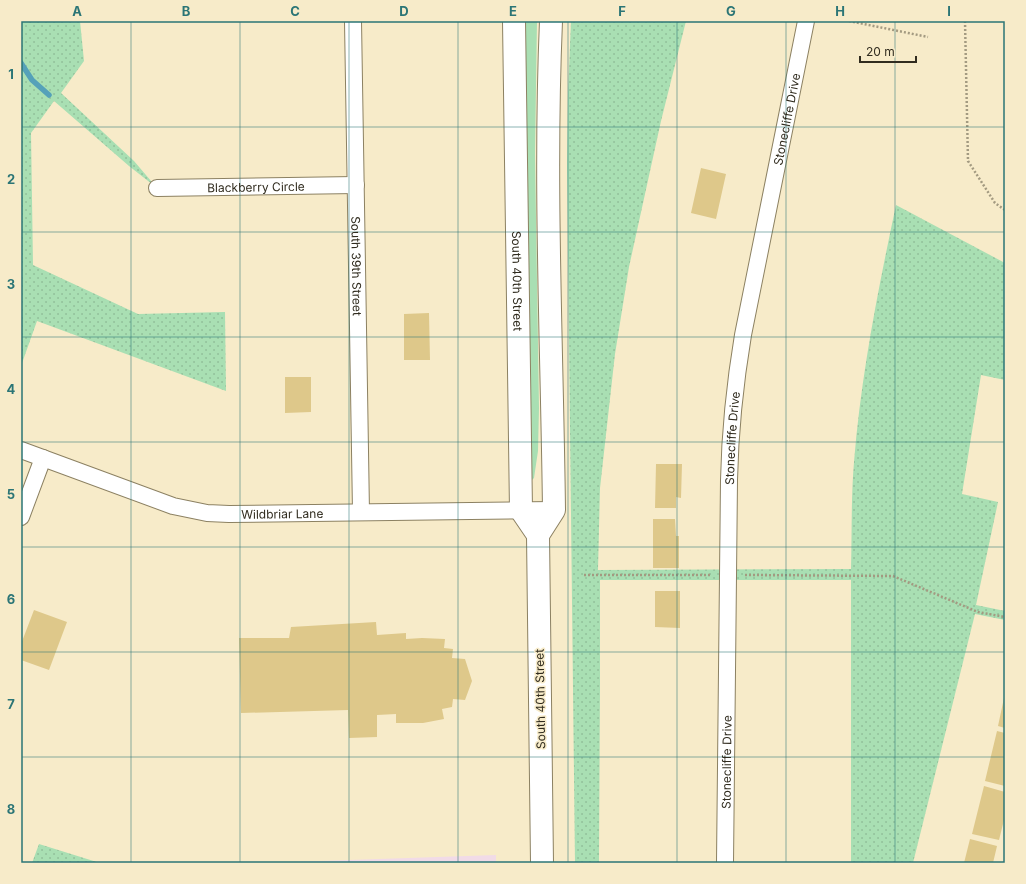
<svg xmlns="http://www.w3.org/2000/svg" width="1026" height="884" font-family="Inter,sans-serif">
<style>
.commercial{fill:#f1dbe7}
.park{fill:url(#park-dots)}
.garden{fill:#a9dfb3}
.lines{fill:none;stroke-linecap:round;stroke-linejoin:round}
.stream{stroke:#55a1b9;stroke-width:5.5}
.building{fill:#dec88a}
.minor-casing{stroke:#8c8162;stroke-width:18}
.secondary-casing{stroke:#8c8162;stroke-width:24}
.path{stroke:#a39a81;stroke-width:2.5;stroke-dasharray:2 2;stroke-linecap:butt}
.minor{stroke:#fff;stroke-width:16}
.secondary{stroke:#fff;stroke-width:22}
.grid{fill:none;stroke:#2b7576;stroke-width:1;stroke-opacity:0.55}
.labels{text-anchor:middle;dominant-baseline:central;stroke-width:3;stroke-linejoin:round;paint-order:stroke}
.street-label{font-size:12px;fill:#312c1f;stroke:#f7ebc9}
.neatline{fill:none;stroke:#2b7576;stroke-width:1.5}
.grid-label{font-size:13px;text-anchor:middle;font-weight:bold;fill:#2b7576}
</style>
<defs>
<pattern id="park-dots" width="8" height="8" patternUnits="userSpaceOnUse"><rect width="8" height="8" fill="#a9dfb3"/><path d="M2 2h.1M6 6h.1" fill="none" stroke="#92c09a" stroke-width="1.8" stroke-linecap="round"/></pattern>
</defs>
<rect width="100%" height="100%" fill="#f7ebc9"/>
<path class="commercial" d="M496,855V863H261Z"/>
<path class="park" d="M21,21H80L84,61L61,93L134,161L157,188L129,166L54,101L31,133L33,265L138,314L225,312L226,391L37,321L21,366Z
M571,21H686L661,121L629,267L615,354L600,488L598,570L851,569C852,533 851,497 854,462C861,375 878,290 896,205L1005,263V380L981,375L962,494L998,502L976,605L1005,611V620L975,614L913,863H851V580H600V690L599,863H575L567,165L568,93Z
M39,844L100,863H32Z"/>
<path class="garden" d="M525,21H537L535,154L539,408L538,451L534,478L532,480Z"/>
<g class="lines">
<path class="stream" d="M21,63L32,80L49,95"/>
</g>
<path class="building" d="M701,168L726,174L716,219L691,213Z
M429,313L430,360H404V314Z
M285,377H311V412L285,413Z
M656,464H682L681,498L676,497V508H655Z
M653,519H675L676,536H679V568H653Z
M655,591H680V628L655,627Z
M34,610L67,622L49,670L21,660V644Z
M376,622L377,635L406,633V639L422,638L445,639L444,648L453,649L452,658L465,659L472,681L465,700L453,699L452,707L442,709L444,719L423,723H396V714L377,715V737L349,738L348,710L241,713L239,638H289L291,627Z
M1004,698H1005V728L998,726Z
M997,731L1005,733V786L985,781Z
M984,786L1005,792V816L999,840L972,834Z
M970,839L997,846L993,863H964Z"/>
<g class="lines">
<g class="minor-casing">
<g id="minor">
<path id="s1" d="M353,21L361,512"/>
<path id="s2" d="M157,188L356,185"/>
<path id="s3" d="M21,450L173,506L207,513L229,514L554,510"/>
<path d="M21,517L43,458"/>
<path id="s4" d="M725,863L729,480C730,431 735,383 743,335L806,21"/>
</g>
</g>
<g class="secondary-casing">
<g id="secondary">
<path id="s5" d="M514,21L521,510L538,535"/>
<path d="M542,863L538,535L554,510C552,347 544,184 551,21"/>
</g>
</g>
<path class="path" d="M849,21L928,37
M965,21L968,161L995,203L1005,210
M584,575H712
M745,575L893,576L978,612L1005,617"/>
<use href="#minor" class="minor"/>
<use href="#secondary" class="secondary"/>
</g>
<path class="grid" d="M131,21V863M240,21V863M349,21V863M458,21V863M568,21V863M677,21V863M786,21V863M895,21V863M21,127H1005M21,232H1005M21,337H1005M21,442H1005M21,547H1005M21,652H1005M21,757H1005"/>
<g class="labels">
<g class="street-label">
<text stroke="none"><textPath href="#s4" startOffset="749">Stonecliffe Drive</textPath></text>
<text stroke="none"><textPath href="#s2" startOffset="99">Blackberry Circle</textPath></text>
<text stroke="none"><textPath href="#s1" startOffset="245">South 39th Street</textPath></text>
<text stroke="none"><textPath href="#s5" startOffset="260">South 40th Street</textPath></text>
<text stroke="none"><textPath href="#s4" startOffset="425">Stonecliffe Drive</textPath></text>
<text stroke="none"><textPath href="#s3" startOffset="272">Wildbriar Lane</textPath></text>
<text transform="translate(540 699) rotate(-91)">South 40th Street</text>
<text stroke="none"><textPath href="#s4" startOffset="101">Stonecliffe Drive</textPath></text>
</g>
</g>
<rect width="1026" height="884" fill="none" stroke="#f7ebc9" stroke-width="44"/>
<path d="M860 56v6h56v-6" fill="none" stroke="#312c1f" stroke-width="2"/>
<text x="866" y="56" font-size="12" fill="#312c1f" stroke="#f7ebc9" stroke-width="3" paint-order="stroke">20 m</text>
<rect x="22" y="22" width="982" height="840" class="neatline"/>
<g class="grid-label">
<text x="77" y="16">A</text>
<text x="186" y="16">B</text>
<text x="295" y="16">C</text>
<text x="404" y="16">D</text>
<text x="513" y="16">E</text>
<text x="622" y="16">F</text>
<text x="731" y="16">G</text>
<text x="840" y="16">H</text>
<text x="949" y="16">I</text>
<text x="11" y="79">1</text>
<text x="11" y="184">2</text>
<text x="11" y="289">3</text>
<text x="11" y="394">4</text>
<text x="11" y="499">5</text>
<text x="11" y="604">6</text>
<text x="11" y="709">7</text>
<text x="11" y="814">8</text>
</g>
</svg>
